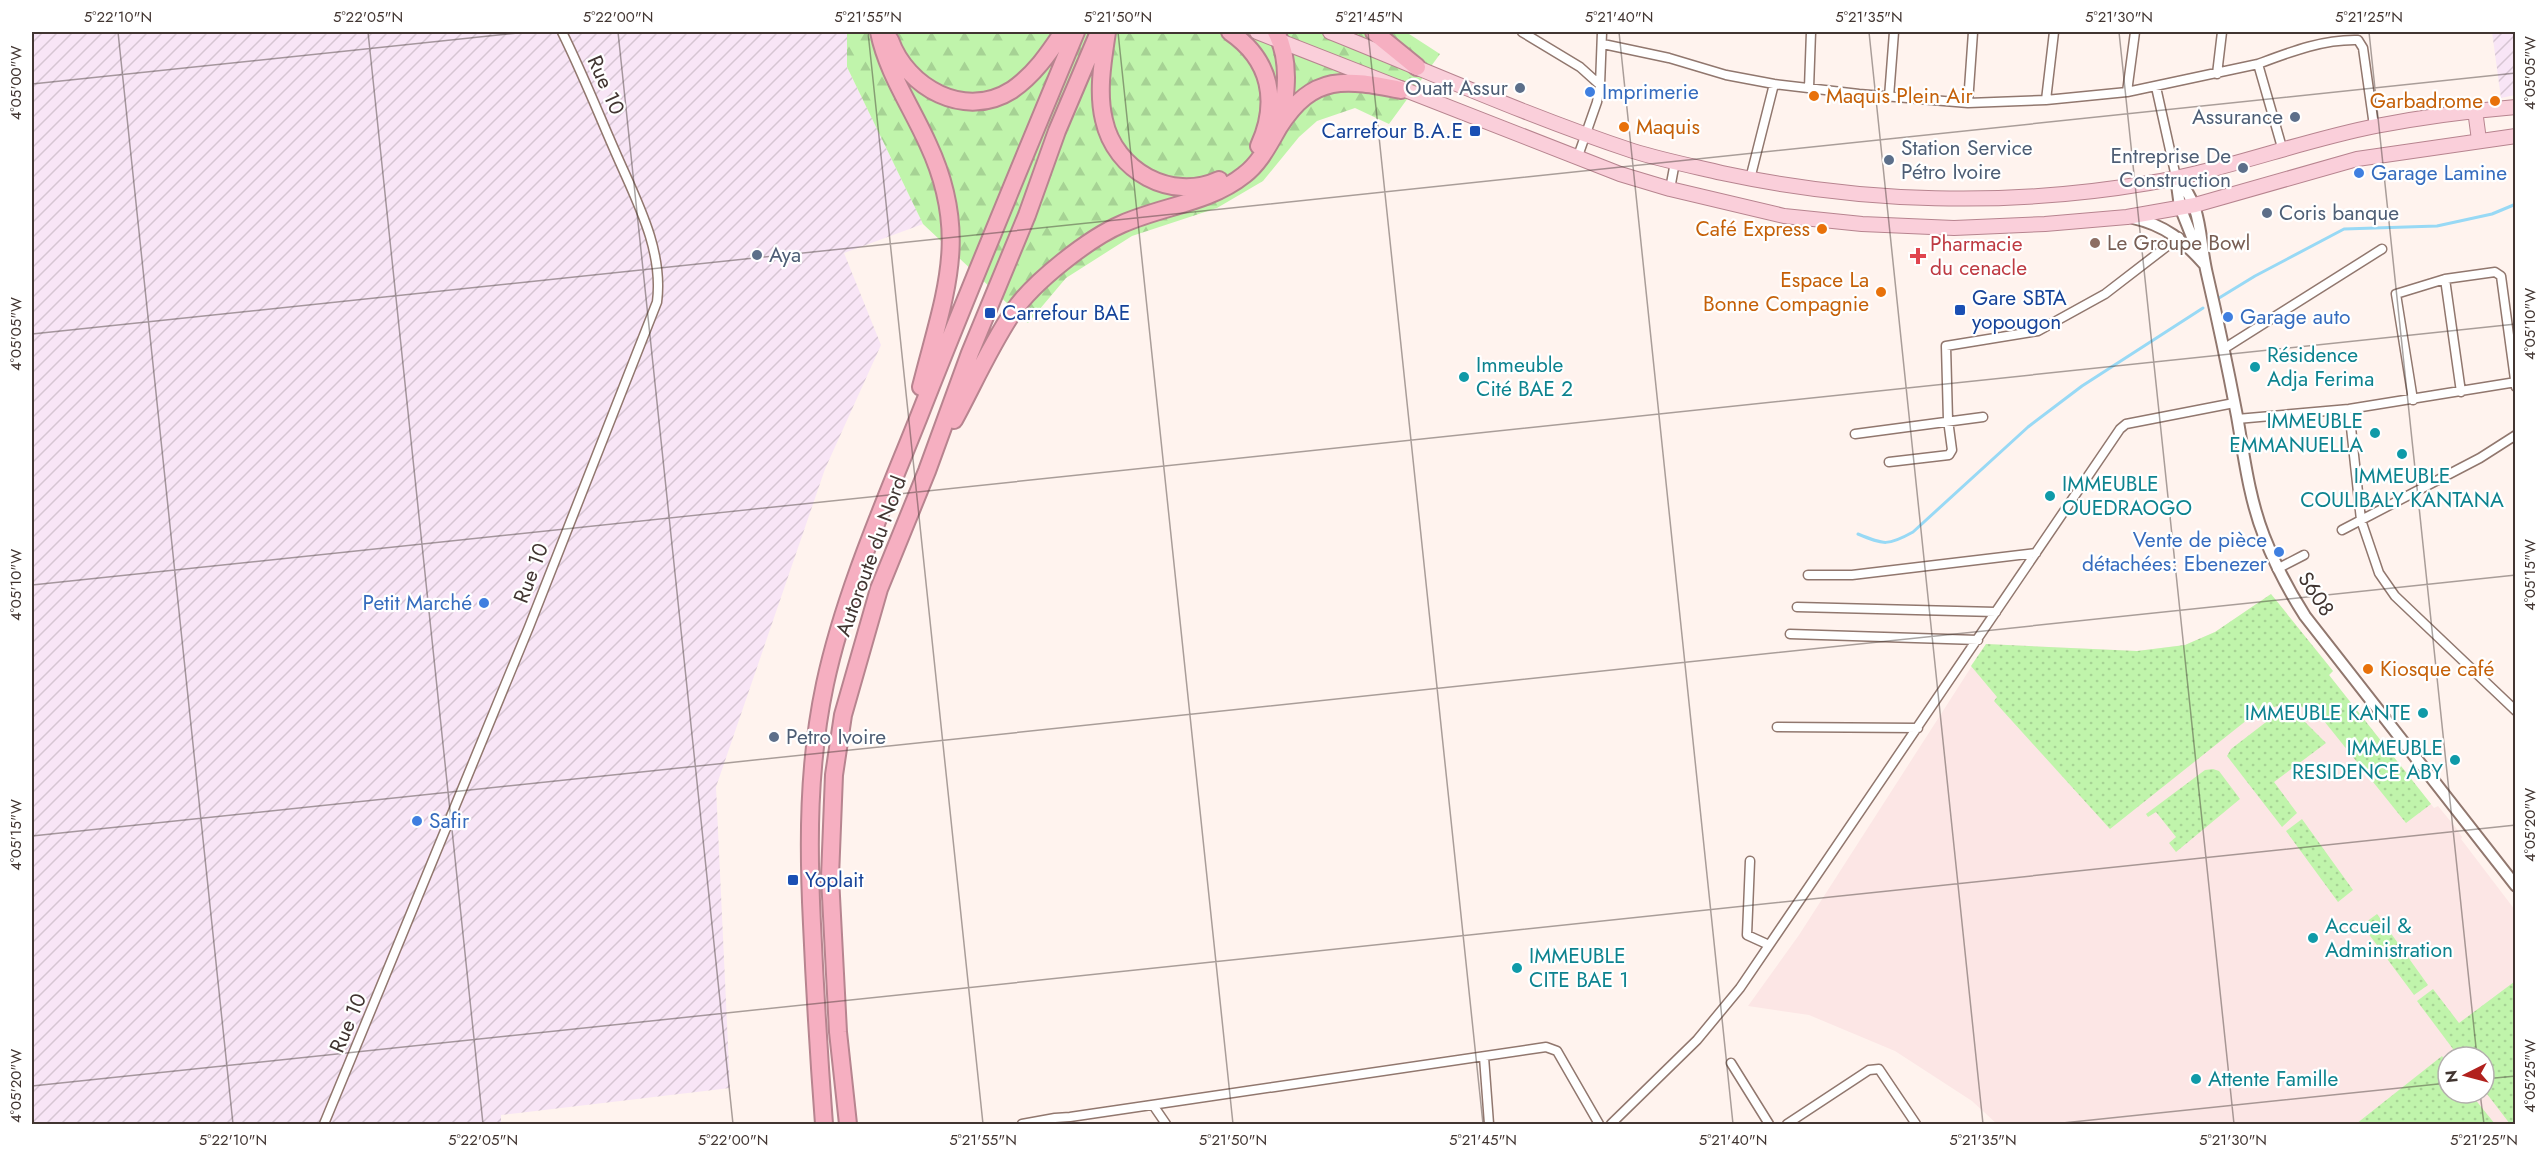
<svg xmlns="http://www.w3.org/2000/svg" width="2547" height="1156" font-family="Jost,sans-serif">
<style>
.industrial{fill:url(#industrial-furrows)}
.medical{fill:#fce6e5;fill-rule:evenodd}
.grass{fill:url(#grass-dots)}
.forest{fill:url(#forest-firs)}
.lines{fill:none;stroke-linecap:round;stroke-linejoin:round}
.stream{stroke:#98d9f5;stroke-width:3}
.minor-casing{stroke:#91776e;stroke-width:11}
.tertiary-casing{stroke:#91776e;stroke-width:14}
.primary-casing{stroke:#b7848f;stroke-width:16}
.motorway-casing{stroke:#b7848f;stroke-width:20}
.minor{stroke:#fff;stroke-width:8}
.tertiary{stroke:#fff;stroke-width:10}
.primary{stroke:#facfda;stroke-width:14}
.motorway{stroke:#f6afc1;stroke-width:16}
.ticks{fill:none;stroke:#413531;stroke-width:1.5;stroke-opacity:0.45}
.service-dot{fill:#5c6f8a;stroke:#fff;stroke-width:2}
.shop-dot{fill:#3f7fe0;stroke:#fff;stroke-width:2}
.food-dot{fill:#e8710a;stroke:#fff;stroke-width:2}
.transit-dot{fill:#1a4fb4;stroke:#fff;stroke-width:2}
.education-dot{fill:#8d6e63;stroke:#fff;stroke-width:2}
.health-dot{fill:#e0444e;stroke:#fff;stroke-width:2}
.culture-dot{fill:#0f9aa8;stroke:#fff;stroke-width:2}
.labels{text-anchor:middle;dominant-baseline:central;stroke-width:4.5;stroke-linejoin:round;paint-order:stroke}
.street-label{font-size:21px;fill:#413531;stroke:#fff}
.service-label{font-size:21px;fill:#4e5e75;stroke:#fff;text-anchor:start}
.shop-label{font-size:21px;fill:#366cbe;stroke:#fff;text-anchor:start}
.food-label{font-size:21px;fill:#c56008;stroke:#fff;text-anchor:start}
.transit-label{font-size:21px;fill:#164399;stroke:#fff;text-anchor:start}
.education-label{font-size:21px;fill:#785e54;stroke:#fff;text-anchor:start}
.health-label{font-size:21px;fill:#be3a42;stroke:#fff;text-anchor:start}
.culture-label{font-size:21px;fill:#0d838f;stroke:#fff;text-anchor:start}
.neatline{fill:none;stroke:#413531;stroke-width:2}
.ticks-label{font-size:15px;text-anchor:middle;fill:#413531}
</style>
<defs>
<pattern id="industrial-furrows" width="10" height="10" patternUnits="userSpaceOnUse" patternTransform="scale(1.5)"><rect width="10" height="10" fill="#f8e5f6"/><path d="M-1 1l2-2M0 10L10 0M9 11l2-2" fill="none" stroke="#d6c5d3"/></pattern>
<pattern id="grass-dots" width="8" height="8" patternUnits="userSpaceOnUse" patternTransform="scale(1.5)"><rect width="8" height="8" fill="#c0f4ab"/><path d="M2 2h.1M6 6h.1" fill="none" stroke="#a6d294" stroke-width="1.8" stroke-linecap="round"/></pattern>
<pattern id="forest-firs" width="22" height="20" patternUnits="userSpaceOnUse" patternTransform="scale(1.5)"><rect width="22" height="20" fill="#c0f4ab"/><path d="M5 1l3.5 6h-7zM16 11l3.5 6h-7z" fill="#a6d294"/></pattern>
</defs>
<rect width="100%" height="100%" fill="#fff3ee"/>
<path class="industrial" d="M32,32H847V67L923,224L844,253L881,345L825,469L716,787L730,1088L501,1115V1124H32Z
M2492,32H2515V95L2501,98Z"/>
<path class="medical" d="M2271,594L2333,671L2329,675L2434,808L2438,806L2456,828L2462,837L2461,839L2515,910V1124H1997L1972,1101L1895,1051L1809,1015L1748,1006L1799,935L1986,644L2137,651L2185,645L2215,632ZM2448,1057H2484V1093H2448Z"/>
<path class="grass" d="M2271,594L2333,671L2329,675L2431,804L2406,823L2320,716C2294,699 2278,704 2252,716L2110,829L1994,701L1997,697L1971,666L1986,644L2137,651L2185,645L2215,632Z
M2288,715L2303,720L2326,743L2274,782L2297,813L2282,827L2227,756L2231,749L2270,719Z
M2213,769L2219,771L2240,799L2176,852L2169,843L2176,837L2156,812L2148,817L2146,814L2205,770Z
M2302,819L2353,890L2338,902L2286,831Z
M2377,914L2428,985L2414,995L2362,925Z
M2514,982L2516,985V1124H2510L2484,1090V1057H2459L2417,1001L2433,989L2459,1023Z
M2442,1056L2448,1065V1093H2470L2495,1124H2356Z"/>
<path class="forest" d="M847,32H1406L1440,54L1389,124L1355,108L1317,121L1299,137L1263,181L1217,208L1132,236L1066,278L1028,323L923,224L847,67Z"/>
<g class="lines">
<path class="stream" d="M2219,298L2255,276L2344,229L2437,226L2492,214L2516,204
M1858,534C1884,545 1888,546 1913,532L2028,427L2082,386L2203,308"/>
<g class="minor-casing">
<path id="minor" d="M1522,32L1580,67L1600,85L1597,102L1577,159
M1603,44L1669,58L1726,75L1774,84L1859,94L1968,103L2046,100L2127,92L2258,64L2283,151
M2258,64C2290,52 2323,39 2358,40L2363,48L2374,126
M2217,74L2222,32
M1600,85L1602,32
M2156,87L2176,177
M1809,88L1811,32
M2127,92L2135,32
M1889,97L1894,32
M2046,100L2054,32
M1968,103L1973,32
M1750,179L1774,84
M1670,189L1675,162
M2445,279L2461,392
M2225,348L2382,249
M2413,400L2396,294L2445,279L2495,272L2501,276L2516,387
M2349,409L2361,520L2379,573L2395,596L2516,711
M2237,419L2349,409L2516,382
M1855,434L1983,417
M1889,462L1949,455L1952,450L1948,420L1946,346L2038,331L2105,294L2179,237
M2342,530L2480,458L2516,435
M2277,569L2304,555
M1808,575H1852L2036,553
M1797,607L1996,612
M1790,634L1978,640
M1777,727L1918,728
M1750,861L1747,935L1769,945
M1484,1057L1489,1124
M1731,1063L1769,1124
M1153,1105L1166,1124
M324,1124L529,627L657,302C664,249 635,198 614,149C597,110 581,70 562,32
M1022,1124L1055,1118L1070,1117L1546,1047L1557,1051L1599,1124
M1611,1124L1697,1040L1740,988L2120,429L2126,424L2234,403
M1787,1124L1869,1070L1879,1069L1916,1124"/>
</g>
<g class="tertiary-casing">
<path id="tertiary" d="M2176,177C2204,208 2198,236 2207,274C2218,321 2228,369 2237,416C2244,456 2249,498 2264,536C2275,565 2289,591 2305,616L2516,886
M2176,177L2180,207L2198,252
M2133,218C2165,225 2184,241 2205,265"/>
</g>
<g class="primary-casing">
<path id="primary" d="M1257,32L1620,174L1670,189L1784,216L1862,224L1954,228L2045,224L2127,217L2195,205L2357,159L2516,136
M1330,32C1430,72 1530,117 1633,151C1662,160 1692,166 1722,173C1862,203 2008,207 2149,183C2226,170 2300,141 2376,126C2422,117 2469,111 2516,107
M2475,110L2479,140"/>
</g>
<g class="motorway-casing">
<path id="motorway" d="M879,32C887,72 911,106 928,144C971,236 944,295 921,387
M1107,32C1103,59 1097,92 1104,120C1115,171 1171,202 1219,180
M1230,32C1271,60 1279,102 1259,146
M1276,32C1291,60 1286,94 1281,124
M1374,32L1417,67
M890,40C907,88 965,120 1012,90C1034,75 1049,53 1063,32
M954,420C973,385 990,346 1013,312C1033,282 1089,238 1122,224C1162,206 1209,203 1244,175C1260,163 1269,144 1279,127C1313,73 1346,79 1401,90
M824,1124C819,1058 815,991 812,924C808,844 808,764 825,684C844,595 884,504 918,419C969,289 1023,160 1076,32
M848,1124L838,1032L830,877L834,775L843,715L879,589L927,471L970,353L1027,215L1057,131L1099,32"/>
</g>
<use href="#minor" class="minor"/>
<use href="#tertiary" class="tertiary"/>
<use href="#primary" class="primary"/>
<use href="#motorway" class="motorway"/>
</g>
<path class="ticks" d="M118,32L233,1124M368,32L483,1124M618,32L733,1124M868,32L983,1124M1118,32L1233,1124M1368,32L1483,1124M1619,32L1733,1124M1869,32L1983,1124M2119,32L2234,1124M2369,32L2477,1057M32,84L527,32M32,334L2516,73M32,585L2516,324M32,836L2516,575M2484,1079L2516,1076M32,1086L2516,825M2480,1093L2484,1124M2053,1124L2448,1083"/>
<g class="service-dot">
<circle cx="1520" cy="88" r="6"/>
<circle cx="2295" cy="117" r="6"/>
<circle cx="1889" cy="160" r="6"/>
<circle cx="2243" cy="168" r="6"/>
<circle cx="2267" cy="213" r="6"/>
<circle cx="757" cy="255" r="6"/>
<circle cx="774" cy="737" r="6"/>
</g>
<g class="shop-dot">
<circle cx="1590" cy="92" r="6"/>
<circle cx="2359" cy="173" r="6"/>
<circle cx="2228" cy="317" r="6"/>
<circle cx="2279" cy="552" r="6"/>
<circle cx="484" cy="603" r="6"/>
<circle cx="417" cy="821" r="6"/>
</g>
<g class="food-dot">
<circle cx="1814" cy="96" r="6"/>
<circle cx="2495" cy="101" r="6"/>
<circle cx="1624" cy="127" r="6"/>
<circle cx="1822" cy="229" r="6"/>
<circle cx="1881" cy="292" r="6"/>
<circle cx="2368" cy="669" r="6"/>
</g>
<g class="transit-dot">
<rect x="1469" y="125" width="12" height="12" rx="3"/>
<rect x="1954" y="304" width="12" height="12" rx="3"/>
<rect x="984" y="307" width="12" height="12" rx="3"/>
<rect x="787" y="874" width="12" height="12" rx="3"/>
</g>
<circle class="education-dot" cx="2095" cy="243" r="6"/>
<path class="health-dot" d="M1915 247h6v6h6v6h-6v6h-6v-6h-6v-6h6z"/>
<g class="culture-dot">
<circle cx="2255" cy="367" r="6"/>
<circle cx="1464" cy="377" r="6"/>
<circle cx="2375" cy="433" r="6"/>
<circle cx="2402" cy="454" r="6"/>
<circle cx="2050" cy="496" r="6"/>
<circle cx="2423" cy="713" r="6"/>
<circle cx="2455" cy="760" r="6"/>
<circle cx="2313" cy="938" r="6"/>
<circle cx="1517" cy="968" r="6"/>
<circle cx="2196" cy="1079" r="6"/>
</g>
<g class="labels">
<g class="street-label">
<text transform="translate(606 85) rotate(66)">Rue 10</text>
<text transform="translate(871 556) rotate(-70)">Autoroute du Nord</text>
<text transform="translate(531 573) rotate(-69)">Rue 10</text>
<text transform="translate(2316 594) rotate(57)">S608</text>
<text transform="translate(348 1023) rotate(-67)">Rue 10</text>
</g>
<g class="service-label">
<text x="1508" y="88" text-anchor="end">Ouatt Assur</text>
<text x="2283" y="117" text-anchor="end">Assurance</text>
<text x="1901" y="148">Station Service<tspan x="1901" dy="24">Pétro Ivoire</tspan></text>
<text x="2231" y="156" text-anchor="end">Entreprise De<tspan x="2231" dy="24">Construction</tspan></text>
<text x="2279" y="213">Coris banque</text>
<text x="769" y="255">Aya</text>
<text x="786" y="737">Petro Ivoire</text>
</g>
<g class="shop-label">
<text x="1602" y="92">Imprimerie</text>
<text x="2371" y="173">Garage Lamine</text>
<text x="2240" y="317">Garage auto</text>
<text x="2267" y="540" text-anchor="end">Vente de pièce<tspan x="2267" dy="24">détachées: Ebenezer</tspan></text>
<text x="472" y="603" text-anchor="end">Petit Marché</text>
<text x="429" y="821">Safir</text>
</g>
<g class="food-label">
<text x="1826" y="96">Maquis Plein Air</text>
<text x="2483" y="101" text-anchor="end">Garbadrome</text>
<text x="1636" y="127">Maquis</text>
<text x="1810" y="229" text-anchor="end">Café Express</text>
<text x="1869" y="280" text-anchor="end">Espace La<tspan x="1869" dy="24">Bonne Compagnie</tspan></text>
<text x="2380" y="669">Kiosque café</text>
</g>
<g class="transit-label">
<text x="1463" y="131" text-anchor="end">Carrefour B.A.E</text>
<text x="1972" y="298">Gare SBTA<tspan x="1972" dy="24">yopougon</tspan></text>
<text x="1002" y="313">Carrefour BAE</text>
<text x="805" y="880">Yoplait</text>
</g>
<g class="education-label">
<text x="2107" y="243">Le Groupe Bowl</text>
</g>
<g class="health-label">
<text x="1930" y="244">Pharmacie<tspan x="1930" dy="24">du cenacle</tspan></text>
</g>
<g class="culture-label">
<text x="2267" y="355">Résidence<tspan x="2267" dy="24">Adja Ferima</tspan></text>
<text x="1476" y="365">Immeuble<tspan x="1476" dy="24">Cité BAE 2</tspan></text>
<text x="2363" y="421" text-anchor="end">IMMEUBLE<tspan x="2363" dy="24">EMMANUELLA</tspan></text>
<text x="2402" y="476" text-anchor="middle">IMMEUBLE<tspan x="2402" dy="24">COULIBALY KANTANA</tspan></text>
<text x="2062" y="484">IMMEUBLE<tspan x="2062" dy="24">OUEDRAOGO</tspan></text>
<text x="2411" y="713" text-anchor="end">IMMEUBLE KANTE</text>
<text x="2443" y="748" text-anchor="end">IMMEUBLE<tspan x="2443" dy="24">RESIDENCE ABY</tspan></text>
<text x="2325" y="926">Accueil &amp;<tspan x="2325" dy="24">Administration</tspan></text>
<text x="1529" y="956">IMMEUBLE<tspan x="1529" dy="24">CITE BAE 1</tspan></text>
<text x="2208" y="1079">Attente Famille</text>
</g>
</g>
<rect width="2547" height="1156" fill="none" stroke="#ffffff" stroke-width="66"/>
<g transform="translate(2466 1075) rotate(264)"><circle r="28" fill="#ffffff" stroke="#b3aead" stroke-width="1.5"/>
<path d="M0-4.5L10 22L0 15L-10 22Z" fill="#b1211d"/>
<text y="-9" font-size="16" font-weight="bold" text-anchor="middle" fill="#413531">N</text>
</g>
<rect x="33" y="33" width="2481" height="1090" class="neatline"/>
<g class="ticks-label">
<text x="118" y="22">5°22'10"N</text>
<text x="368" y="22">5°22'05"N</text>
<text x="618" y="22">5°22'00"N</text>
<text x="868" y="22">5°21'55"N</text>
<text x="1118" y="22">5°21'50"N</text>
<text x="1369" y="22">5°21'45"N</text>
<text x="1619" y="22">5°21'40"N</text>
<text x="1869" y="22">5°21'35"N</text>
<text x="2119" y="22">5°21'30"N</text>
<text x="2369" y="22">5°21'25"N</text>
<text transform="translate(2530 73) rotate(-90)" y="5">4°05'05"W</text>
<text transform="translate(16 83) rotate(-90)" y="5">4°05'00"W</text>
<text transform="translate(2530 324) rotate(-90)" y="5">4°05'10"W</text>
<text transform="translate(16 334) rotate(-90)" y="5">4°05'05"W</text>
<text transform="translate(2530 575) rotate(-90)" y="5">4°05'15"W</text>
<text transform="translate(16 585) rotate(-90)" y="5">4°05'10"W</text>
<text transform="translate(2530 825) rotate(-90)" y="5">4°05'20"W</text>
<text transform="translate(16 835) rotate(-90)" y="5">4°05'15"W</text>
<text transform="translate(2530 1076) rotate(-90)" y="5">4°05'25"W</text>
<text transform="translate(16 1086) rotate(-90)" y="5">4°05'20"W</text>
<text x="233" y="1145">5°22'10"N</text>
<text x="483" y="1145">5°22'05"N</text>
<text x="733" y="1145">5°22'00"N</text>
<text x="983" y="1145">5°21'55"N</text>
<text x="1233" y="1145">5°21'50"N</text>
<text x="1483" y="1145">5°21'45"N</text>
<text x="1733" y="1145">5°21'40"N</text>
<text x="1983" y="1145">5°21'35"N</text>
<text x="2233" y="1145">5°21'30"N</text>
<text x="2484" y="1145">5°21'25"N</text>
</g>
</svg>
